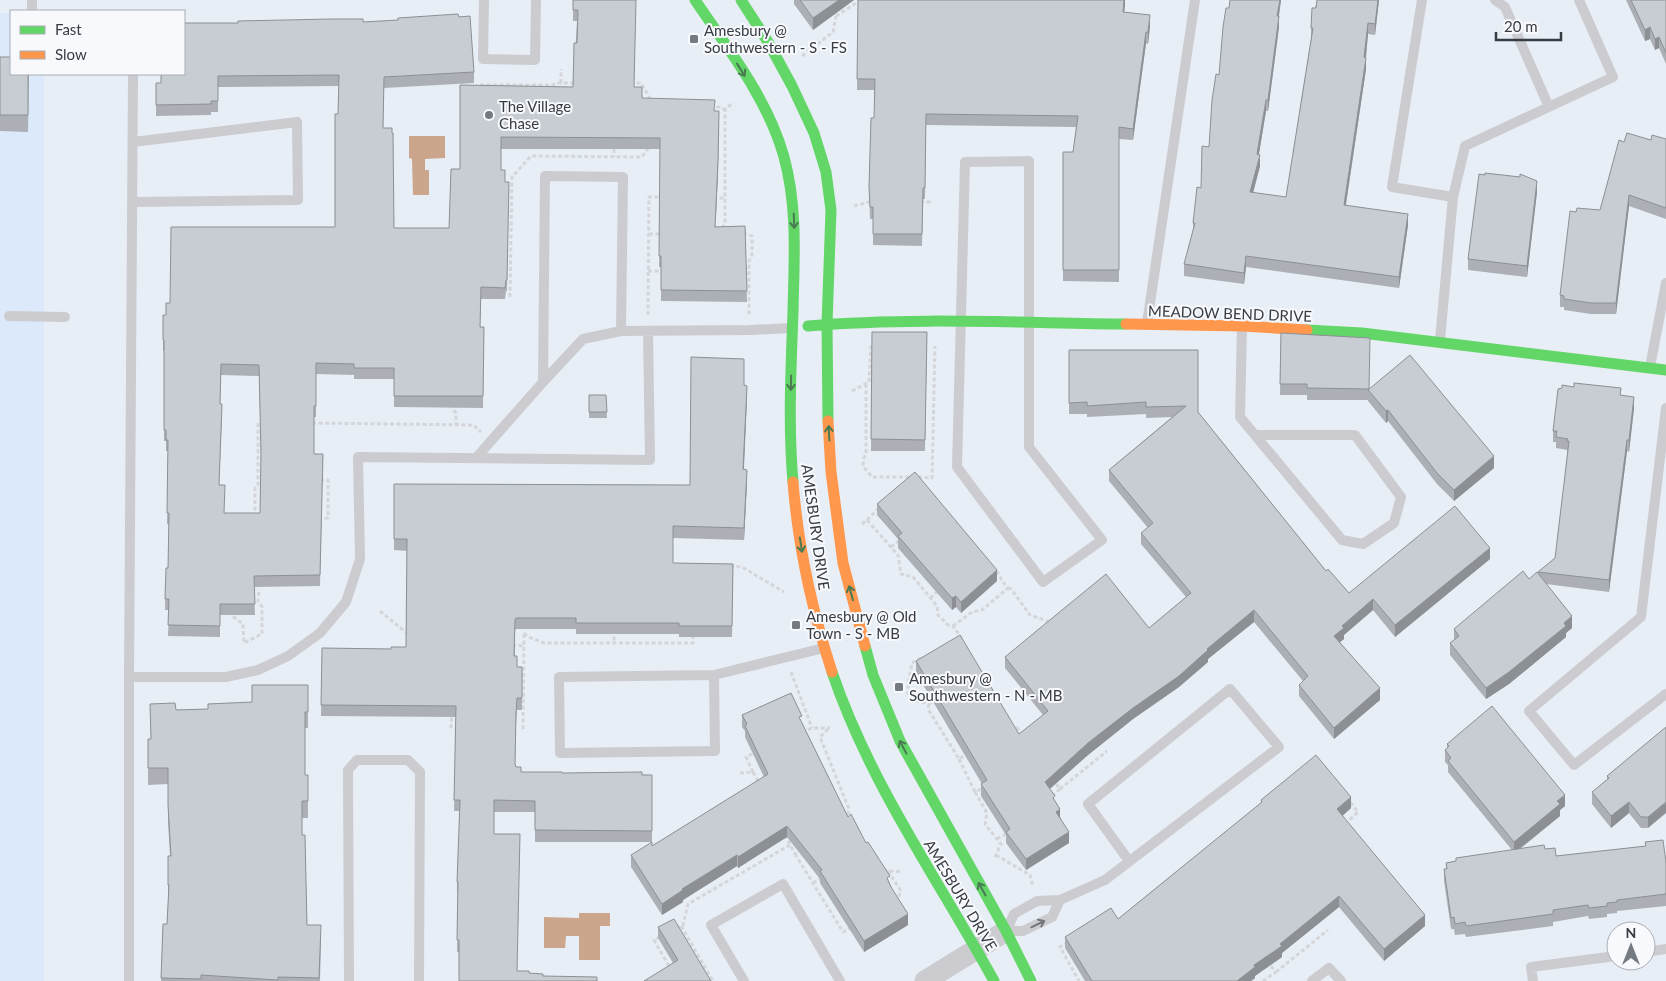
<svg xmlns="http://www.w3.org/2000/svg" width="1666" height="981" font-family="Lato,sans-serif">
<style>
.built{fill:#dce9fa}
.water{fill:#cba68c}
.lines{fill:none;stroke-linecap:round;stroke-linejoin:round}
.path{stroke:#d4d6d9;stroke-width:3;stroke-dasharray:4 2.5;stroke-linecap:butt}
.lane{stroke:#ccccd0;stroke-width:10}
.street{stroke:#ccccd0;stroke-width:21}
.fast{stroke:#63d668;stroke-width:11}
.slow{stroke:#ff974d;stroke-width:11}
.wall{fill:#acb0b6;fill-rule:evenodd}
.shaded-wall{fill:#8c9094}
.building{fill:#c8cdd4;stroke:#8c9094;fill-rule:evenodd}
.oneway{stroke:#497a52}
.oneway2{stroke:#73767b}
.poi-dot{fill:#757a82;stroke:#f7f9fd;stroke-width:2}
.labels{text-anchor:middle;dominant-baseline:central;stroke-width:4;stroke-linejoin:round;paint-order:stroke}
.poi-label{font-size:15px;fill:#373c43;stroke:#f7f9fd;text-anchor:start}
.street-label{font-size:15px;fill:#373c43;stroke:#f7f9fd}
</style>
<rect width="100%" height="100%" fill="#e8eef6"/>
<path class="built" d="M0,13H11V74H44V981H0Z"/>
<path class="water" d="M409,136H445V158L425,159V170H429V195H413L412,159L409,158Z
M579,913H610V926H600V960H579V936H566L565,948H544V917L579,918Z"/>
<g class="lines">
<path class="path" d="M836,16L861,0
M802,56L833,32L836,16L832,11
M561,83V69
M630,83H641L651,100
M480,85H553L556,83H576
M710,107H721L725,110
M614,149V157
M713,198H725
M920,202H933
M854,206L872,201
M722,228L725,224V110L733,102
M743,233L752,236V255L749,261V315
M649,234H663
M648,271H665
M510,297L512,177L531,156L642,157L649,147
M648,315L649,197H662
M866,384V452L864,458L863,466L872,477H911
M852,391L869,382L871,346
M453,404V410L456,413V425
M312,423L473,425L481,432
M918,477L932,478L935,346
M255,517V488L258,485V423H264
M318,518H328V480H319
M867,520L879,508
M862,524L867,520L898,555L901,574L913,577L937,606L938,615L948,625L953,626L962,639
M891,547L900,540
M730,566L742,567L784,592
M1008,588L1011,589L1030,615L1050,622
M930,598L939,590
M231,611V615L243,624L244,643L262,634V607L258,601L259,589
M380,611L408,634
M953,626L972,612L982,610L1008,588C1000,580 1001,576 995,569
M614,630V643
M524,633L529,637L544,643H693V633
M512,645L524,646
M791,672L812,728
M908,695V685L912,663L918,659L925,658
M909,699L929,704L936,700
M929,704L928,709L959,759L968,753
M451,728L452,714
M1011,728L1016,726L1024,736
M523,729L524,634
M828,729L820,737L849,809L847,819
M802,732L812,728H830
M959,759L975,792L984,787
M753,772L746,757L756,752
M740,773L753,772L759,783
M1060,789L1107,751
M975,792L987,813L985,824L1001,844L994,859
M1052,796L1060,789L1054,781
M1345,824L1358,812L1350,802
M785,835L795,854L801,850
M997,839L1006,834
M795,854L843,932L852,927
M996,855L1030,875L1033,887
M883,870L902,872
M888,871L901,891L898,898L896,900
M813,883L823,877
M681,926L713,981
M676,928L683,925L688,904L790,845
M660,937L654,940L670,968
M1068,942L1060,947L1079,981
M1276,972L1328,930
M1263,981L1276,972L1269,964"/>
<path class="lane" d="M484,0L483,59L535,60L536,0
M1422,0L1392,187L1453,197
M1495,0L1505,7L1549,107
M32,11V0
M1029,161V447L1102,540L1043,582L957,467L965,162Z
M132,202L298,200L297,122L133,142
M9,316L65,317
M1147,323L1195,0
M1242,327L1240,417L1342,540L1363,544L1394,523L1401,497L1355,435H1255
M1440,340L1453,197L1465,146L1613,77L1579,0
M1650,367L1666,283
M543,382L545,176L623,177L621,331
M1666,408L1641,617L1529,711L1574,765L1666,694
M476,458L543,382L583,339L621,331L749,330L791,328
M714,675L715,751L560,753L559,677L714,675L824,648
M129,677H226L258,670L288,656L320,633L346,602L360,559L358,457L650,460L648,331
M1060,900L1052,917L1023,931H1006L1014,914L1037,901L1060,900L1105,880L1279,747L1230,689L1088,804L1129,861
M1646,952L1666,949
M129,981V677L133,74
M349,981L348,770L357,760H408L420,772L419,981
M744,981L711,925L783,884L840,981
M1312,981L1329,968L1341,981
M1533,981L1531,967L1616,956"/>
<path class="street" d="M925,981L1006,931"/>
<path class="fast" d="M695,0C728,49 768,99 784,157C798,208 794,260 793,312C791,369 788,425 793,482
M741,0L768,42L792,86L814,133L826,172L831,210L827,324L828,421
M808,326C912,317 1022,323 1126,324
M1307,330L1362,333L1666,370
M865,646L873,675L900,741L1006,931L1031,981
M832,672C870,784 938,879 994,981"/>
<path class="slow" d="M1126,324L1242,326L1307,330
M828,421L831,472L843,563L865,646
M793,482C798,547 812,610 832,672"/>
</g>
<path class="wall" d="M573,0L642,98L715,111L718,172L715,227L745,226L747,302L661,301V267H659L660,149H501V170L505,182H509L507,291H506L505,299H481L480,327H484L483,408L394,407V379H354V375L316,374V417H314V454H323L320,586L254,587L255,615H220V637L168,636L169,610H165L166,568H168L169,524H167L168,451H166V441H164V351H163V340L166,315L170,303L335,227L339,86L218,87V112H211V115L156,116V83H161L363,22L474,72V83L384,88L383,128L394,228H449L460,169V85L573,87L577,21H573ZM221,375L259,376L261,460L260,513H224L219,485L222,415L220,404Z
M794,0H854L813,30L794,4Z
M858,0H1125L1124,12L1150,26L1148,44L1146,43L1133,140L1119,139V282L1063,281V152H1073L1076,127L926,125L925,199H923L922,246L873,245V219H870L869,187L874,118V90H857Z
M1230,0H1281L1279,16V27L1268,111H1266L1259,154L1260,166L1253,193L1286,197L1311,39V28L1317,0H1379L1375,35L1368,34L1366,58V69L1346,205L1408,225L1399,288L1246,267L1244,284L1184,276V264L1193,230V223L1201,188L1209,147Z
M1626,0H1666V64L1659,48L1655,50L1650,39L1645,41Z
M0,57L29,74L28,132L0,131Z
M1666,139V219L1629,206L1616,314H1591L1564,310V307H1560V295L1576,212L1600,210L1624,142Z
M1520,177L1537,192L1527,277L1468,270V259Z
M872,332H927L925,451H871Z
M1281,333L1369,389L1494,468L1454,501L1437,484L1388,421L1386,423L1368,401V400H1307V395H1280Z
M1069,350L1198,412L1326,571L1349,593L1490,559L1395,637L1373,610L1344,635V639L1340,642L1380,700L1334,739L1299,696V685L1303,681L1254,622L1208,659V662L1179,687L1133,719L1088,755L1050,789L1055,801L1069,843L1026,870L1006,843V835L981,796V784H982L916,673V661L1019,734L1043,715L1005,668V657L1149,628L1186,597L1141,544V533L1148,528L1109,481V470L1172,417L1146,418V414L1087,417V414H1069Z
M744,385L747,397L744,470L747,481L744,540L673,538V563L733,564L732,637H679V634H576V629H516L515,631V656L517,667H522V710H517L516,725L515,764L516,767L521,772L652,775V842H535V812H494L459,981V952H457L458,893H457V882L460,811H454L456,717L321,716L322,648L391,649L406,647L407,551L394,550V484L690,485Z
M589,395H606L607,418H589Z
M1621,395L1634,408L1629,452L1627,451L1609,592L1546,584L1572,628L1566,633V637L1509,684L1486,699L1450,655V643L1454,640V629L1538,574V572L1555,558L1568,453L1567,450L1556,448V442H1553V431Z
M877,504L997,581L961,613L956,607L952,610L898,548V539L877,515Z
M308,685V728H305V775H308V818H302V835L307,925L321,942L320,981H161L163,924H167L168,902V856H170L168,822V784L148,785V739H151L176,710L208,709L252,702Z
M742,715L802,723L848,817L866,843L890,884L908,925L864,952L820,883V879L787,837L738,868L737,866L683,900V902L662,915L631,867V855L652,846L764,777L745,737V731L742,727Z
M1666,727L1648,828H1641L1629,813L1611,828L1592,804V792L1607,780V776Z
M1447,744L1565,806L1560,810V816L1520,849H1545L1556,856L1666,862V906L1617,911V913L1607,914V917L1589,919L1588,916L1553,922V926L1466,937L1465,934L1455,935L1454,929H1451L1444,881V869H1446V863L1512,850L1448,772V765L1445,762V750L1447,749Z
M1261,800L1351,808L1342,816L1425,926L1384,961L1339,907L1282,953V957L1255,976V978L1251,981H1085L1065,948V937L1118,919L1261,803Z
M658,927L711,981L673,963L658,938Z"/>
<path class="shaded-wall" d="M839,0H854L813,30V18Z
M1124,0H1125V5L1123,23V12Z
M1280,0H1281L1277,27V16Z
M1378,0H1379L1375,35V24Z
M1150,15V26L1148,44V32Z
M1279,16V27L1268,111V100Z
M1368,23V34L1365,65L1366,58V69L1344,216V205Z
M1650,27V39L1645,41V30Z
M1146,32V43L1133,140V129Z
M1659,37V48L1655,50V39Z
M1266,100V111L1257,165V154Z
M719,111L718,172L715,238Z
M1260,155V166L1250,204V192Z
M1537,181V192L1527,277V266Z
M1629,195V206L1616,314V303Z
M1408,214V225L1399,288V277Z
M1246,256V267L1244,284V273Z
M747,386V397L743,481V469Z
M1634,397V408L1629,452V440Z
M1388,410V421L1386,423V411Z
M1627,440V451L1609,592V580Z
M1494,456V468L1454,501V490Z
M747,470V481L744,540V528Z
M1490,548V559L1395,637V625Z
M997,570V581L961,613V602Z
M956,596V607L952,610V598Z
M1373,599V610L1344,635V639L1334,647V636L1342,626Z
M1254,610V622L1208,659V662L1179,687L1133,719L1088,755L1045,793V782L1088,743L1207,649Z
M1572,616V628L1566,633V637L1509,684L1486,699V688Z
M1380,688V700L1334,739V728Z
M1565,795V806L1560,810V816L1514,853V842L1557,801Z
M1351,797V808L1337,821V809Z
M1629,802V813L1611,828V816Z
M1666,802V813L1648,828V817Z
M1060,809V820L1056,812Z
M787,826V837L738,868V857Z
M1069,832V843L1026,870V859Z
M737,855V866L683,900V902L662,915V904L682,889Z
M1339,896V907L1282,953V957L1255,976V978L1251,981H1237L1254,965Z
M908,914V925L864,952V941Z
M1425,915V926L1384,961V949Z"/>
<path class="building" d="M573,0H636L634,87H642V98L715,100L714,111H719L718,161L715,227L745,226L747,291L661,290V256H659L660,138L501,137V170H505V182H509L507,280H506L505,288L481,287L480,327H484L483,396H394V368H354V364L316,363V406H314V454H323L320,575L254,576L255,604H220V626L168,625L169,599H165L166,568H168L169,513H167L168,440H166V430H164V340H163V315H166V303H170L171,227H335V114H338L339,75L218,76V101H211V104L156,105V83H161V74H184V23H238V21L331,19H363V22L398,20V18L458,14L459,17L470,16L474,72L384,77L383,128H392V133H393L394,228H449L451,169H460V85L573,87L574,43H577L578,10H573ZM221,364L259,365L261,453L260,513H224L225,485H219L222,404H220Z
M800,0H839L813,18Z
M858,0H1124L1123,12L1150,15L1148,32H1146L1133,129L1119,127V270H1063V152H1073L1078,116L926,114L925,188H923L922,234H873V207H870L869,187L871,118H874L875,79H857Z
M1230,0H1280L1277,16H1279L1268,100H1266L1257,154L1260,155L1250,192L1286,197L1313,28H1311L1312,8H1316L1317,0H1378L1375,24L1368,23L1364,57L1366,58L1344,205L1408,214L1399,277L1246,256L1244,273L1184,264L1195,223H1193L1197,187L1201,188L1202,146L1209,147L1212,100L1216,74L1219,75L1223,27L1226,8H1229Z
M1631,0H1666V53L1659,37L1655,39L1650,27L1645,30Z
M0,57H11V74H28V115H0Z
M1627,133L1651,140L1652,135L1666,139V208L1629,195L1616,303H1591L1564,299V296L1560,295L1570,211L1576,212L1577,208L1600,210L1619,140L1624,142Z
M1485,173L1520,177V174L1537,181L1527,266L1468,259L1479,174L1485,175Z
M872,332H927L925,440L871,439Z
M1281,333L1370,338L1369,389L1307,388V384H1280Z
M1069,350H1198V412L1326,571L1328,569L1349,593L1455,506L1490,548L1395,625L1373,599L1342,626L1344,628L1334,636L1380,688L1334,728L1299,685L1308,676L1254,610L1207,649L1208,650L1179,676L1133,708L1088,743L1045,782L1055,796L1053,798L1060,809L1056,812L1069,832L1026,859L1006,832L1010,829L981,784L987,780L916,661L960,635L1019,734L1048,711L1005,657L1034,633L1106,574L1149,628L1191,593L1141,533L1153,523L1109,470L1186,406L1146,407V402L1087,406V402L1069,403Z
M1410,355L1494,456L1454,490L1437,473L1388,410L1386,411L1368,390Z
M691,357L744,359V385L747,386L743,469L747,470L744,528L673,526V563L733,564L732,626H679V623H576V618H516L515,620L514,656H517V667H522V698H517L516,714L515,764L516,767H521V772H562V773L642,772V775H652V831L535,830V801L494,800V834H520L517,971H529V973L543,974V976L597,977V981H459V940H457L458,882H457L460,800H454L456,706L321,705L322,648L391,649V647H406L407,539H394V484L690,485Z
M1574,383L1621,388L1620,395L1634,397L1629,440H1627L1609,580L1538,572L1555,558L1565,475L1569,441H1567L1568,439L1556,437L1557,431H1553L1558,389L1562,388V385L1574,387Z
M589,395H606L607,412H589Z
M915,472L997,570L961,602L956,596L952,598L898,536L902,533L877,504Z
M1523,571L1529,579L1537,572L1572,616L1564,623L1566,626L1509,672L1486,688L1450,643L1459,636L1454,629Z
M252,685H308V712H305V775H308V801H302V835H305L307,925H321L319,978L278,977V980L201,975V979L161,978L163,924H167L169,885H168V856H171L168,805V768H148V739H151L150,704L175,703L176,710L208,709V704L252,702Z
M791,693L802,716L799,717L848,817L851,814L866,843L868,842L890,876L887,878L891,887L908,914L864,941L820,871L822,870L787,826L738,857L737,855L682,889L683,890L662,904L631,855L652,842V846L768,774L745,726L747,724L742,715Z
M1492,706L1565,795L1557,801L1560,804L1514,842L1448,761L1451,758L1445,750L1449,746L1447,744Z
M1666,727V802L1648,817H1641L1629,802L1611,816L1592,792L1609,778L1607,776Z
M1316,755L1351,797L1337,809L1425,915L1384,949L1339,896L1280,944L1282,946L1254,965L1255,967L1237,981H1092L1065,937L1111,908L1118,919L1262,802L1261,800Z
M1663,840L1666,862V894L1617,900V902L1607,903V906L1589,908L1588,905L1553,910V914L1466,926L1465,922L1455,924L1454,917L1451,918L1444,869H1447L1446,863L1456,861V858L1544,845L1545,849L1555,848L1556,856L1646,846L1645,842Z
M674,919L711,981H644L678,960L658,927Z"/>
<defs><path id="oneway-shaft" d="M-6 0H5M1.5-3L5.5 0L1.5 3" fill="none" stroke-width="1.6" stroke-linecap="round" stroke-linejoin="round" transform="scale(1.25)"/></defs>
<g class="oneway">
<use href="#oneway-shaft" transform="translate(741 70) rotate(58)"/>
<use href="#oneway-shaft" transform="translate(794 221) rotate(88)"/>
<use href="#oneway-shaft" transform="translate(791 383) rotate(91)"/>
<use href="#oneway-shaft" transform="translate(829 433) rotate(-93)"/>
<use href="#oneway-shaft" transform="translate(801 545) rotate(81)"/>
<use href="#oneway-shaft" transform="translate(851 593) rotate(-105)"/>
<use href="#oneway-shaft" transform="translate(903 747) rotate(-118)"/>
<use href="#oneway-shaft" transform="translate(982 889) rotate(-119)"/>
</g>
<use class="oneway2" href="#oneway-shaft" transform="translate(1038 924) rotate(-26)"/>
<g class="poi-dot">
<rect x="689" y="34" width="10" height="10" rx="2.5"/>
<circle cx="489" cy="115" r="5"/>
<rect x="791" y="620" width="10" height="10" rx="2.5"/>
<rect x="894" y="682" width="10" height="10" rx="2.5"/>
</g>
<g class="labels">
<g class="poi-label">
<text x="704" y="30">Amesbury @<tspan x="704" dy="17">Southwestern - S - FS</tspan></text>
<text x="499" y="106">The Village<tspan x="499" dy="17">Chase</tspan></text>
<text x="806" y="616">Amesbury @ Old<tspan x="806" dy="17">Town - S - MB</tspan></text>
<text x="909" y="678">Amesbury @<tspan x="909" dy="17">Southwestern - N - MB</tspan></text>
</g>
<g class="street-label">
<text transform="translate(1230 313) rotate(2)">MEADOW BEND DRIVE</text>
<text transform="translate(816 527) rotate(82)">AMESBURY DRIVE</text>
<text transform="translate(961 895) rotate(59)">AMESBURY DRIVE</text>
</g>
</g>
<rect x="10" y="10" width="175" height="65" fill="#f7f9fd" stroke="#aaadb3"/>
<rect x="20" y="26" width="25" height="8" fill="#63d668" stroke="#aaadb3"/>
<text x="55" y="35" font-size="15" fill="#373c43">Fast</text>
<rect x="20" y="51" width="25" height="8" fill="#ff974d" stroke="#aaadb3"/>
<text x="55" y="60" font-size="15" fill="#373c43">Slow</text>
<g transform="translate(1631 946)"><circle r="24" fill="#f7f9fd" stroke="#aaadb3"/>
<path d="M0-4L9 19L0 12L-9 19Z" fill="#757a82"/>
<text y="-8" font-size="14" font-weight="bold" text-anchor="middle" fill="#373c43">N</text>
</g>
<path d="M1496 32v8h65v-8" fill="none" stroke="#373c43" stroke-width="2.5"/>
<text x="1504" y="32" font-size="15" fill="#373c43" stroke="#f7f9fd" stroke-width="4" paint-order="stroke">20 m</text>
</svg>
